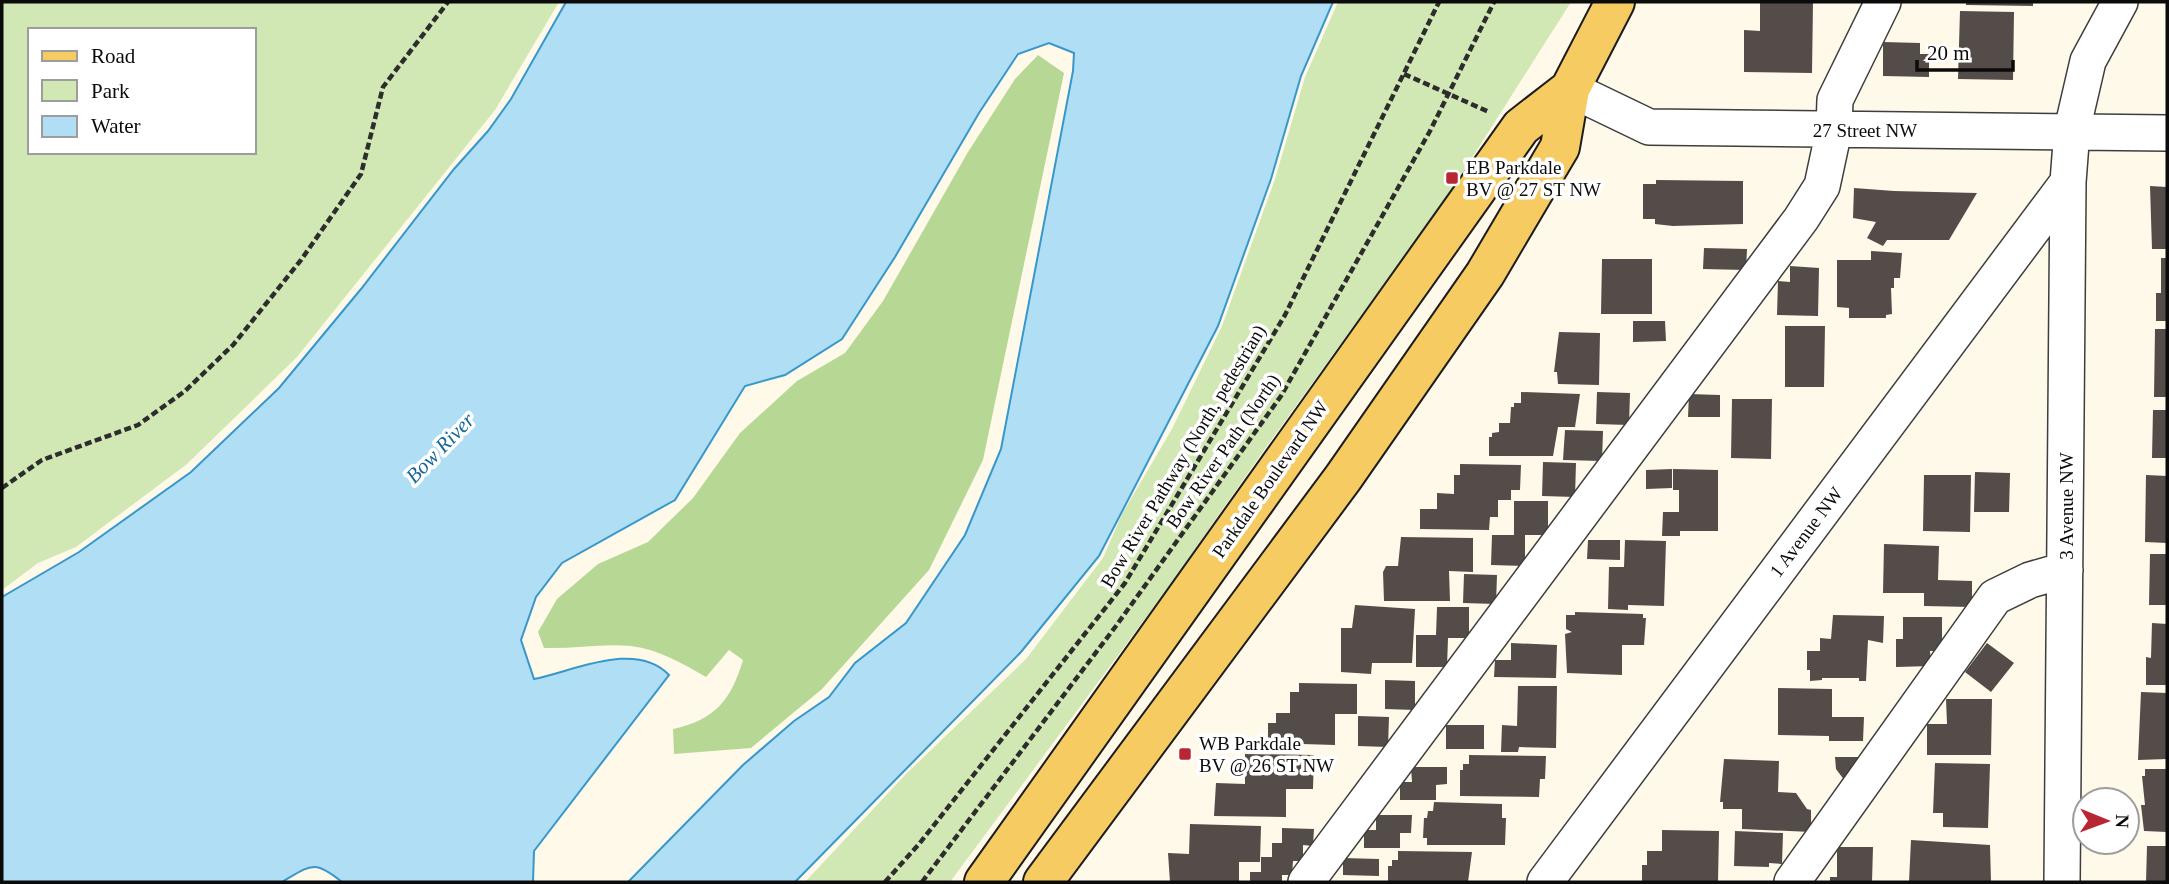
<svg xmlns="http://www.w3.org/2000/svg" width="2169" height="884" font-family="'Times New Roman',serif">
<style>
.green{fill:#d1e7b4;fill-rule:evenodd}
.forest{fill:#b6d894}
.water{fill:#afdef5;stroke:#3797ca;stroke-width:2}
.building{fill:#534c48}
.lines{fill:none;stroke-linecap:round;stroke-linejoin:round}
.minor-casing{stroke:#3e3e3e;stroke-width:38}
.major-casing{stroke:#1c1c1c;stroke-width:42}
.path{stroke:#2d2d2d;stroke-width:4.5;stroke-dasharray:7 3.5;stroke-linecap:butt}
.minor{stroke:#fff;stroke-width:35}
.major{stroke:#f6cb61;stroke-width:38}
.poi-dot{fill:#b82634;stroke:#fff;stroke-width:2.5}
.labels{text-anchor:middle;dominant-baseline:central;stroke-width:7;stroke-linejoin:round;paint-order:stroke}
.street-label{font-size:19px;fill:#0b0b0b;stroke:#fff}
.poi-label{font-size:19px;fill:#0b0b0b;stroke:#fff;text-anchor:start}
.water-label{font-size:21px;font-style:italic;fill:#17679a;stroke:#fff}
</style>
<rect width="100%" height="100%" fill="#fff9e9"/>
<path class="green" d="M2,2H559L495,110L297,357L187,464L76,547L38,563L2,590ZM30,30H254V152H30Z
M1338,2H1571L1449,194L1264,450L1162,596L950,882H805L906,774L1026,659L1103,558L1122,514L1172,429L1222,326L1275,179L1305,77Z"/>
<path class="forest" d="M1038,55L1064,73L983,460L929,570L822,689L751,748L674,754L673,729C715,720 731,700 743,660L729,650L706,677C683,664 658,649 631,646C603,643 573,649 544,648L538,632L557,599L598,564L648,542L693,498L740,433L797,381L845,353L883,301L968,152L1015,79Z"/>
<path class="water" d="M566,2H1333L1301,76L1271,179L1218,326L1099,556L1021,652L795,882H628L743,765L794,721L829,697L855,663L906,623L965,535L1001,449L1073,71L1074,53L1049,43L1018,54L979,113L895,257L842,339L785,375L745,386L675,500L562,563L536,597L521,640L534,679C574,671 636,640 669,675L534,851L533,882H342C314,859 311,865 282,882H2V597L79,552L191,472L279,388L361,289L454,169L488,131L511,99Z"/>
<path class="building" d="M1760,2H1813L1812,73L1744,72V30L1760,31Z
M1966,2H2033V6L1966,5Z
M1960,11L2014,12L2013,80L1958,79Z
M1883,42L1920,43V54H1929V77L1883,76Z
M1656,180L1743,181V224L1673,226L1655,224V219H1643V184H1656Z
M2150,186L2167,187V249H2152Z
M1854,188L1894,191L1977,193L1949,240H1887L1883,246L1867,238L1876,222L1853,218Z
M1704,248L1747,249L1746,270L1703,269Z
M1871,251L1902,253L1900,278H1894V288H1891L1892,314L1886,315V318H1849V308L1837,307V260H1871Z
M2161,258H2167V321H2156V293H2161Z
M1602,259H1652V314H1601Z
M1790,266L1819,268L1818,316L1777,315L1778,281L1790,282Z
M1633,321H1665L1666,341L1633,342Z
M1785,326H1825L1824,387H1785Z
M2155,329H2167V397H2154Z
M1559,332L1600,333L1599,385L1558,384L1557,372H1554Z
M1521,392L1580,394L1575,427H1558L1553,456H1489V437H1492V433L1499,432V423H1510L1511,407H1514V403H1521Z
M1597,392L1630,393L1629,425L1596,424Z
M1689,394L1720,395V417H1688Z
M1732,399H1772L1771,459L1731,458Z
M2153,410H2167V458H2152Z
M1565,430L1603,431L1602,461L1563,460Z
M1543,462L1576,463L1575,497L1542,496Z
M1460,464L1521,465L1520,490H1511V500H1498V517H1490L1489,530L1420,529V509H1437V493L1454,494V475H1460Z
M1672,469V488L1646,489V470Z
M1673,469L1718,470V531H1680V536H1662L1663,512H1679V490H1673Z
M1975,472L2010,473L2009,512H1974Z
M1924,475H1971L1970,532L1923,531Z
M2146,475L2167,476V543L2145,542Z
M1514,501H1548V535H1525V566L1491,565L1492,535H1514Z
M1401,537L1473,538V572L1449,571L1450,601H1384L1383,572L1386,566H1398Z
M1588,540H1620V560L1587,559Z
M1625,540L1666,541L1664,606L1628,605V610L1608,609L1609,567H1624Z
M1884,544L1939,546L1938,580L1972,581V607L1924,606V593H1883Z
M2150,554H2167V605H2149Z
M1464,574L1497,575L1496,604L1463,603Z
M1355,605L1415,609L1412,663H1372L1371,674L1341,672V628H1352Z
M1437,607H1469V638H1448L1447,667H1416V635H1436Z
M1575,612L1643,614V618H1646L1644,645H1622V675L1567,673L1565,634L1572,632L1566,629V615H1575Z
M1833,615L1884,616L1883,643L1868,640L1866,681H1859V678H1822V680L1810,681V670H1807V651H1820V638L1831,639Z
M1903,617H1942V651H1930L1931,666L1896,667V639H1903Z
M2152,623L2167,624V685H2146V657L2151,658Z
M1511,643L1557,645L1556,678L1494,677L1495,660H1511Z
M1987,643L2014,663L1991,692L1965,672Z
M1385,680L1415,681V710L1385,709Z
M1299,683L1357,684V714H1335V745L1268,743V723H1276V713H1290V692H1299Z
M1518,686H1557L1556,748L1519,747L1518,752H1501L1502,725L1517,726Z
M1778,688L1832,689V717H1864L1863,741H1829V736L1778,735Z
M2141,692L2167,693V759L2138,760Z
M1946,699H1992L1991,755H1927V724H1947Z
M1358,716L1389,717L1388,747L1358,746Z
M1446,725H1484V749H1446Z
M1245,754L1314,755L1313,789H1286V817L1214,816L1216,783L1245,784Z
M1469,755L1546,756L1545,779H1540L1539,797L1460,796V770H1463V764H1469Z
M1835,757H1859L1845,781L1836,769Z
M1724,759L1779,761L1778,792L1796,793L1807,809L1811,810V832L1742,829V809H1723V802H1720Z
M1935,763L1990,764L1988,828L1943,827V813H1933Z
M1411,767H1447V784L1436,785V800H1400V782H1412Z
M2145,769H2167V832L2144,831L2141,805H2145L2142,776H2145Z
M1434,802L1502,804V818H1506L1505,845H1427V838H1423L1424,818H1427L1428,811H1433Z
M1376,815H1412L1411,833H1400V848H1364V830H1376Z
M1190,824L1261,826L1260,862H1239V882H1170L1168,853L1189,854Z
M1282,828L1314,829L1313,846L1303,845V861H1293L1292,875H1282V882H1250V872H1261V857H1272V843H1282Z
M1662,830L1719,831L1718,882H1642V865H1647V851H1662Z
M1735,831L1783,833L1782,864L1769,863V867L1734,866Z
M1911,840L1990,845L1991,882H1909Z
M2147,846H2167V882H2146Z
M1837,847H1873L1872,882H1830V877H1837Z
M1398,851L1472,852L1468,882H1388V866H1392V860H1398Z
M1343,858L1379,859V876L1343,875Z"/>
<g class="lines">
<g class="minor-casing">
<path id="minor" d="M1570,89L1649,127L2167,133
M1306,882L1801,219L1822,186L1834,130L1835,100L1883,2
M1545,882L2068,182
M1792,882L1995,597L2030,580L2065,570
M2062,882L2068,182L2072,130L2088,61L2120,2"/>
</g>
<g class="major-casing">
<path id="major" d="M984,882L1521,127L1570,89
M1043,882L1343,478L1485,274L1560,147L1570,89L1615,2"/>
</g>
<path class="path" d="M1404,74L1489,112
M2,488L42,460L138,425L185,391L233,345L301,260L361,174L383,87L448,2
M885,882L919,844L1125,583L1285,315L1439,2
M922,882L1116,626L1281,396L1430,131L1494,2"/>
<use href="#minor" class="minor"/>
<use href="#major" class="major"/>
</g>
<g class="poi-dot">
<rect x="1445" y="171" width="14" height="14" rx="3.5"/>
<rect x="1178" y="747" width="14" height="14" rx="3.5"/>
</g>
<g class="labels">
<g class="street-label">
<text x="1865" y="130">27 Street NW</text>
<text transform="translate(1223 451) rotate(-55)">Bow River Path (North)</text>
<text transform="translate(1183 456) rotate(-59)">Bow River Pathway (North, pedestrian)</text>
<text transform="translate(1270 479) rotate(-55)">Parkdale Boulevard NW</text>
<text transform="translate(2066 506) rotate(-90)">3 Avenue NW</text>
<text transform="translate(1806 532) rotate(-53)">1 Avenue NW</text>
</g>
<g class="poi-label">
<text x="1466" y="167">EB Parkdale<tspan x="1466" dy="22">BV @ 27 ST NW</tspan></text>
<text x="1199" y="743">WB Parkdale<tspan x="1199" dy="22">BV @ 26 ST NW</tspan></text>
</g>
<g class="water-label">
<text transform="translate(440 448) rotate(-46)">Bow River</text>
</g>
</g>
<rect width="2169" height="884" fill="none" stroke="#0b0b0b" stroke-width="7"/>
<rect x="28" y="28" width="228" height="126" fill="#ffffff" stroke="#9d9d9d" stroke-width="2"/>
<rect x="42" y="51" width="35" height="10" fill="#f6cb61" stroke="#9d9d9d" stroke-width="2"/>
<text x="91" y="63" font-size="21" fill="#0b0b0b">Road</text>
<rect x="42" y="80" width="35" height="21" fill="#d1e7b4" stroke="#9d9d9d" stroke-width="2"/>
<text x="91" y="98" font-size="21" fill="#0b0b0b">Park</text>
<rect x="42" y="116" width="35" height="21" fill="#afdef5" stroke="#9d9d9d" stroke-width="2"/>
<text x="91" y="133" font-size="21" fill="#0b0b0b">Water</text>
<g transform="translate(2106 821) rotate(91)"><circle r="33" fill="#ffffff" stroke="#9d9d9d" stroke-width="2"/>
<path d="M0-5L12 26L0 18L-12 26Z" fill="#b82634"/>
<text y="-10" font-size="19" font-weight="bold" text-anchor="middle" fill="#0b0b0b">N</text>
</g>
<path d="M1917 60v10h96v-10" fill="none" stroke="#0b0b0b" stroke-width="3.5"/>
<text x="1927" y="60" font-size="21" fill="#0b0b0b" stroke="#ffffff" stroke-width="5" paint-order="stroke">20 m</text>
</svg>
